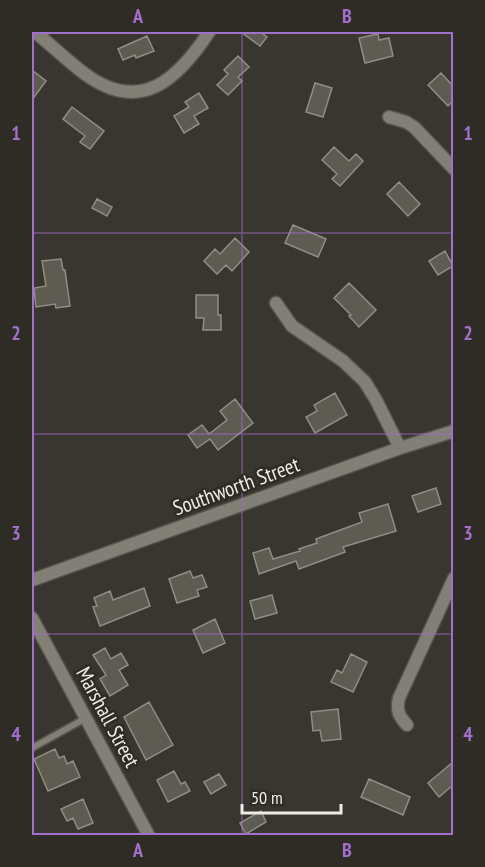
<svg xmlns="http://www.w3.org/2000/svg" width="485" height="867" font-family="'PT Sans Narrow',sans-serif">
<style>
.building{fill:#5d5b52;stroke:#908d84;stroke-width:1.5}
.lines{fill:none;stroke-linecap:round;stroke-linejoin:round}
.lane-casing{stroke:#55534c;stroke-width:9}
.street-casing{stroke:#55534c;stroke-width:15}
.lane{stroke:#827f76;stroke-width:6}
.street{stroke:#827f76;stroke-width:12}
.grid{fill:none;stroke:#a36fcd;stroke-width:1.5;stroke-opacity:0.55}
.labels{text-anchor:middle;dominant-baseline:central;stroke-width:5;stroke-linejoin:round;paint-order:stroke}
.street-label{font-size:21px;fill:#edece7;stroke:#2e2c24}
.neatline{fill:none;stroke:#a36fcd;stroke-width:2}
.grid-label{font-size:20px;text-anchor:middle;font-weight:bold;fill:#a36fcd}
</style>
<rect width="100%" height="100%" fill="#38362e"/>
<path class="building" d="M241,32H260L267,37L260,46Z
M378,34L379,40L389,38L393,56L365,63L359,38Z
M147,36L154,51L136,58L135,55L123,60L118,49Z
M238,56L249,67L238,77L242,81L228,95L217,85L228,74L224,70Z
M32,70L46,81L32,100Z
M441,73L453,86V101L448,106L428,85Z
M315,83L332,88L323,117L306,112Z
M199,93L208,108L194,116L199,124L184,133L174,116L189,107L185,102Z
M72,107L104,131L90,149L80,142L85,136L63,119Z
M334,147L349,161L356,154L363,161L340,186L332,179L337,174L322,160Z
M399,182L420,204L408,216L387,194Z
M97,199L112,207L107,216L92,208Z
M293,225L326,239L318,257L285,243Z
M235,238L249,252L232,271L226,265L217,274L204,261L215,249L220,254Z
M445,251L453,266L438,275L429,261Z
M61,259L63,270H65L70,306L56,308L55,304L36,307L34,288L46,286L42,261Z
M349,283L376,310L359,327L349,316L351,315L334,298Z
M196,295H218V315H221V330H203L204,318H196Z
M335,393L347,415L315,433L306,417L317,411L314,405Z
M235,399L253,423L218,450L210,439L197,448L188,435L202,425L209,434L227,420L220,411Z
M436,488L441,504L418,512L412,496Z
M388,504L396,531L343,547L345,552L299,569L296,561L259,574L253,553L269,548L273,559L300,551L299,549L317,543L316,539L362,522L359,513Z
M190,571L193,578L202,575L207,587L197,590L199,596L177,603L169,579Z
M144,588L150,606L100,626L93,607L97,606L94,598L110,591L113,600Z
M272,595L277,613L255,619L250,601Z
M215,619L225,643L203,653L193,630Z
M105,648L111,659L121,653L128,665L119,670L128,685L110,696L100,679L106,675L93,655Z
M351,654L367,662L353,692L331,682L337,670L342,673Z
M149,702L173,745L146,760L124,717Z
M338,709L341,739L322,741L320,730L313,731L311,712Z
M55,749L59,758L64,756L67,764L73,761L80,777L48,791L34,759Z
M453,762V785L439,797L428,783Z
M174,771L181,784L185,782L190,791L168,802L157,780Z
M219,774L226,785L211,794L204,782Z
M369,779L410,797L403,815L361,797Z
M83,799L93,823L78,829L73,818L67,821L61,809Z
M261,811L266,822L246,834L240,823Z"/>
<g class="lines">
<g class="lane-casing">
<path id="lane" d="M32,748L86,718"/>
</g>
<g class="street-casing">
<path id="street" d="M35,32C52,46 68,61 85,74C141,115 178,79 209,32
M389,117L406,122L414,127L454,169
M276,303L292,326L343,361L365,382L376,400L400,448
M32,580L400,448L454,431
M32,618L149,836
M407,725C399,716 396,711 399,698L454,578"/>
</g>
<use href="#lane" class="lane"/>
<use href="#street" class="street"/>
</g>
<path class="grid" d="M242,32V836M32,233H454M32,434H454M32,634H454"/>
<g class="labels">
<g class="street-label">
<text transform="translate(236 486) rotate(-20)">Southworth Street</text>
<text transform="translate(108 717) rotate(62)">Marshall Street</text>
</g>
</g>
<rect width="485" height="867" fill="none" stroke="#2e2c24" stroke-width="66"/>
<path d="M242 804v9h99v-9" fill="none" stroke="#edece7" stroke-width="3"/>
<text x="251" y="804" font-size="18" fill="#edece7" stroke="#2e2c24" stroke-width="4.5" paint-order="stroke">50 m</text>
<rect x="33" y="33" width="419" height="801" class="neatline"/>
<g class="grid-label">
<text x="138" y="23">A</text>
<text x="347" y="23">B</text>
<text x="16" y="140">1</text>
<text x="468" y="140">1</text>
<text x="16" y="340">2</text>
<text x="468" y="340">2</text>
<text x="16" y="540">3</text>
<text x="468" y="540">3</text>
<text x="16" y="741">4</text>
<text x="468" y="741">4</text>
<text x="138" y="857">A</text>
<text x="347" y="857">B</text>
</g>
</svg>
